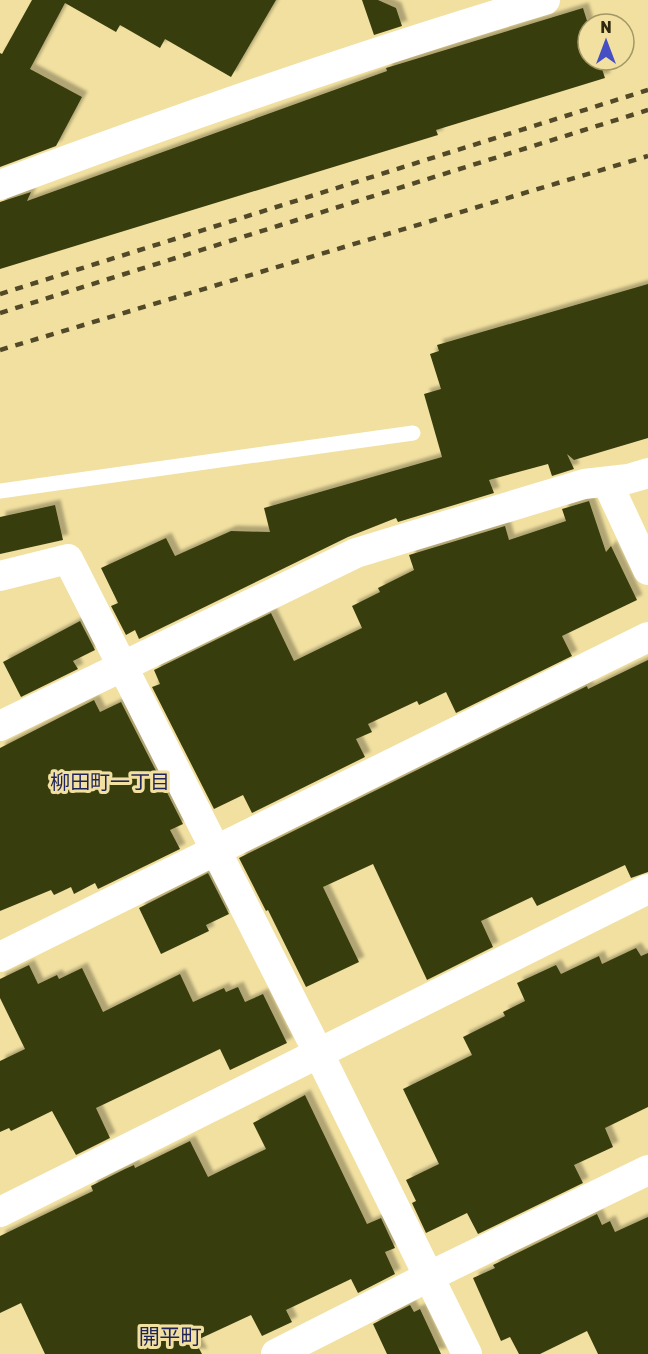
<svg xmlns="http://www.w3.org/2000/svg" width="648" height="1354" font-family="Rubik,'Noto Sans JP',sans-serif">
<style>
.building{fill:#383d0d;filter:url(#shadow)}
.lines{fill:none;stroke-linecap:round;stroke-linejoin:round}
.service{stroke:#fff;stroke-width:15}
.minor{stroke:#fff;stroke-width:30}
.rail{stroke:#514928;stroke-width:4.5;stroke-dasharray:8 8;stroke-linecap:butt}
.labels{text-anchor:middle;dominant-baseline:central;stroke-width:6;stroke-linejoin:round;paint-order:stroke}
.neighbourhood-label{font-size:20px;fill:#1e235b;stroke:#f1e09f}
.quarter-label{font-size:21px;fill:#1e235b;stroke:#f1e09f}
</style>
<defs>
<filter id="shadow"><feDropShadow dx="5.5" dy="-5.5" stdDeviation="1.5" flood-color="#0004"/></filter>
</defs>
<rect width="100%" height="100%" fill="#f1e09f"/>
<path class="building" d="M32,0H276L231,77L165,39L160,48L120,25L116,32L65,3L30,69L82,97L56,146L0,167V53L2,54Z
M362,0H378L396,8L402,26L374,35Z
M583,8L588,24V60H599L605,78L436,130L438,135L0,269V202L31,192L27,201L387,71L386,68Z
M648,284V438L574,460L567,454L574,469L552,476L548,464L489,480L494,493L398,522L396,518L348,537L139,639L135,630L126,635L111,606L118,603L101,568L166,538L175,556L231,531L270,532L264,508L442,457L424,394L441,389L430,354L439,351L437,345Z
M589,501L606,552L611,546L637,600L562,636L572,656L456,713L446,692L419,705L417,701L368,724L372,732L356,739L365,757L252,813L243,795L214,809L152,687L160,684L154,670L271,613L294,661L362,628L352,606L380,592L378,588L414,570L409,555L505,526L509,540L566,521L562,509Z
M55,505L63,540L0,554V517Z
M80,621L95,650L73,661L78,669L21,697L3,662Z
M648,660V872L631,878L625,865L537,906L532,897L481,921L493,947L427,980L373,864L323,887L359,962L306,987L268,910L266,911L239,858L587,686L588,689Z
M94,700L100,712L121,702L183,824L170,830L180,849L98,889L95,883L74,894L71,887L54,895L51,890L0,911V748Z
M208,873L229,914L206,925L209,931L161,954L139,908Z
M636,948L641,956L648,953V1107L605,1128L613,1147L574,1165L583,1183L478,1234L467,1213L426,1233L412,1203L416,1201L406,1180L439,1164L403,1089L472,1055L463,1037L505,1016L503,1012L525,1001L517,983L556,965L561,974L599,956L602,964Z
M29,965L38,984L57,975L59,979L82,968L103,1012L180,974L193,1002L224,988L226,992L238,987L245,1002L263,994L287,1043L230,1070L220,1049L96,1108L110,1138L76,1155L52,1111L11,1131L9,1128L0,1132V1061L25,1049L0,998V979Z
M305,1095L367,1224L381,1218L395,1248L385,1252L395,1274L358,1293L351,1279L286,1310L292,1322L262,1336L251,1315L195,1341L202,1354H45L21,1303L0,1313V1236L93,1191L91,1186L125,1169L134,1165L135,1168L190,1141L208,1177L266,1149L253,1123Z
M597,1214L602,1225L610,1221L615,1232L648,1217V1354H598L587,1331L540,1354H519L510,1337L501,1341L473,1278L495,1268L493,1265Z
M410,1305L414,1312L420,1309L441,1354H387L373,1324Z"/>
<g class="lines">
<path class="service" d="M0,491L413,433"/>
<path class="minor" d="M0,185C180,118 361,55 545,0
M607,482L648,570
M0,576L68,559L318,1052L467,1354
M0,726L356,553L584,484L628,479L648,473
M0,957L648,637
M0,1212L648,889
M276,1354L428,1277L648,1170"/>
<path class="rail" d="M0,294L648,90
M0,313L648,110
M0,350L648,156"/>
</g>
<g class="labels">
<g class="neighbourhood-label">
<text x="110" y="782">柳田町一丁目</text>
</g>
<g class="quarter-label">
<text x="170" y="1336">開平町</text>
</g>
</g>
<g transform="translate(606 42)"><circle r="28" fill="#f1e09f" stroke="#a39765" stroke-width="1.5"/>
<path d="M0-4.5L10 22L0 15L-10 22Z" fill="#464ec3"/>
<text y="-9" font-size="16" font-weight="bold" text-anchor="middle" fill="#2f290f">N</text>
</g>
</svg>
